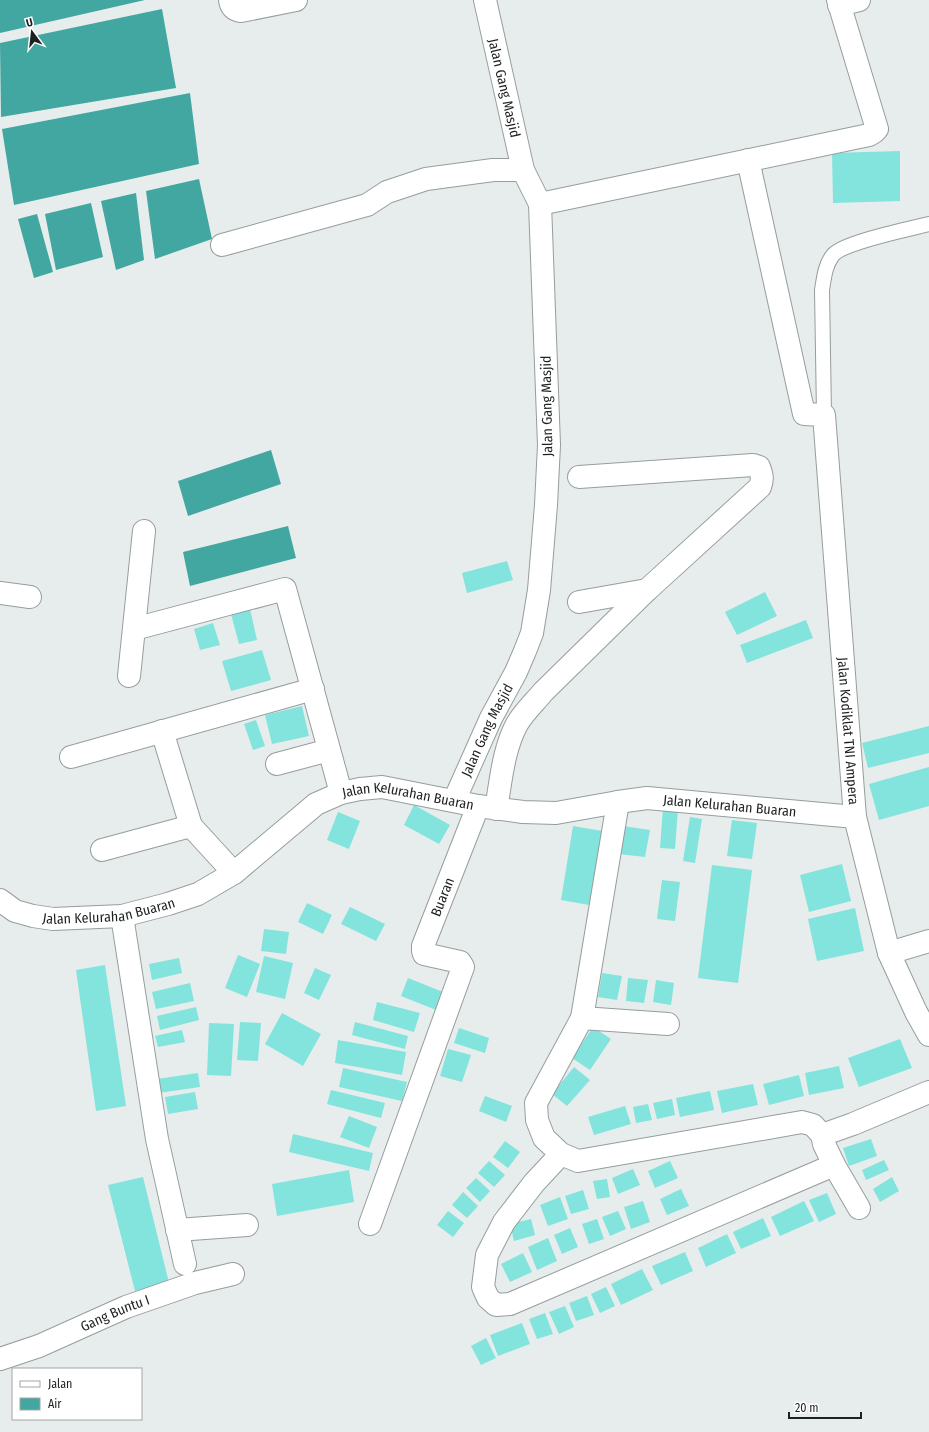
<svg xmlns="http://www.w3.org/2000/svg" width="929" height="1432" font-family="'Fira Sans Condensed',sans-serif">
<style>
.water{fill:#42a7a1}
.building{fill:#82e4dd}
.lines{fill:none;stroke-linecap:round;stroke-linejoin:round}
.service-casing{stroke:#969d9d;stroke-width:16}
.minor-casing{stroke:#969d9d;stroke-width:24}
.service{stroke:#fff;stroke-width:14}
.minor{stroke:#fff;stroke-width:22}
.labels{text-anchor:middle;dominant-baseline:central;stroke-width:3;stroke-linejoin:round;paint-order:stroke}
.street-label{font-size:14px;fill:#1e2121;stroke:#fff}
</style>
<rect width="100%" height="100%" fill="#e6edec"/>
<path class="water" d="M0,0H145L0,33Z
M162,9L176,88L1,117L0,43Z
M190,93L199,164L14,205L2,129Z
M199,179L212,239L155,259L146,191Z
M136,193L144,260L116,270L101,201Z
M91,203L103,257L56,270L45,214Z
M37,214L53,272L34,278L18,219Z
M271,450L281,484L188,516L178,481Z
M288,526L296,558L190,586L183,552Z"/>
<path class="building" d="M900,151V201L833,203L832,153Z
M507,561L513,580L467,593L462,573Z
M765,592L777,616L737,635L725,612Z
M250,609L257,640L239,644L231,614Z
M806,620L813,638L747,663L740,645Z
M213,623L220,645L200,650L194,629Z
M262,650L271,680L231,691L222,661Z
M302,706L309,736L272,744L265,715Z
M256,720L265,746L253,750L244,724Z
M929,726V753L868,768L862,743Z
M929,767V806L879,820L869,784Z
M414,805L450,825L439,844L404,825Z
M663,808L678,809L675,849L660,848Z
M338,812L360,821L349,849L327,840Z
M690,817L702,819L695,863L683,861Z
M732,820L757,823L752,859L727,856Z
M573,826L608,832L595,906L561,900Z
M623,826L650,830L645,857L619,854Z
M842,864L851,901L809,912L800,875Z
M712,865L752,870L738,983L698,978Z
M662,880L680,882L675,921L657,919Z
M307,903L332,915L323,934L298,922Z
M350,907L385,924L376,941L341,924Z
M855,908L864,951L817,961L808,919Z
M264,929L289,932L286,954L261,951Z
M238,955L260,964L247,997L225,988Z
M264,956L293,963L285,999L256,992Z
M179,958L182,973L152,980L149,964Z
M105,965L126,1106L96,1111L76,970Z
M315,968L331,975L319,1000L304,993Z
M602,973L622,976L617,1000L598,997Z
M408,978L448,994L441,1012L401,996Z
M628,978L648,980L644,1003L626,1001Z
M656,980L674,983L671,1005L653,1002Z
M190,983L194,1001L156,1009L152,992Z
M377,1002L420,1013L414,1032L373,1020Z
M196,1007L199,1020L160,1030L157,1016Z
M282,1013L321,1034L303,1066L265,1044Z
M240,1022L261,1023L258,1061L237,1060Z
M355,1022L408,1036L405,1049L352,1035Z
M209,1023L234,1024L231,1076L207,1075Z
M593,1027L611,1039L590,1070L572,1058Z
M459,1028L489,1038L485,1053L454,1043Z
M182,1030L185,1042L158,1047L155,1036Z
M900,1039L912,1068L859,1087L848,1058Z
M338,1040L406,1052L402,1075L335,1063Z
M448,1049L471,1055L462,1082L440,1076Z
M839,1066L844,1088L809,1095L805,1073Z
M574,1067L590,1080L567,1106L552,1094Z
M343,1068L407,1082L402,1101L339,1087Z
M198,1073L200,1087L159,1093L157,1079Z
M799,1075L804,1096L769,1105L763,1084Z
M753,1084L758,1105L722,1113L717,1091Z
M331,1090L385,1103L381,1118L327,1104Z
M710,1091L714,1110L680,1117L676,1098Z
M195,1092L198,1109L168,1114L165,1097Z
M485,1096L512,1106L506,1122L479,1111Z
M672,1099L675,1115L657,1119L653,1103Z
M648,1104L652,1120L636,1123L633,1107Z
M625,1106L631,1124L594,1135L588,1117Z
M349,1116L377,1127L369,1148L340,1137Z
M293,1134L373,1153L369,1171L289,1152Z
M871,1139L877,1156L849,1166L843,1148Z
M505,1141L520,1152L508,1168L493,1157Z
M884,1160L889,1170L866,1180L862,1170Z
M489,1161L505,1175L494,1187L478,1173Z
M670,1161L678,1178L655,1188L648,1171Z
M633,1169L640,1185L618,1194L612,1178Z
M349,1170L354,1202L277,1216L272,1184Z
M143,1177L169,1283L135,1291L108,1185Z
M892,1177L899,1191L880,1202L873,1189Z
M476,1178L490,1191L480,1202L466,1188Z
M607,1179L610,1197L597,1199L593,1181Z
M681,1189L689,1206L667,1215L660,1199Z
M583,1190L589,1209L571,1214L565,1196Z
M463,1192L478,1206L467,1218L452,1205Z
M827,1193L836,1214L819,1222L809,1200Z
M560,1197L568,1219L548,1226L540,1205Z
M643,1201L650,1222L631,1229L624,1207Z
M804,1201L814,1221L780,1236L771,1217Z
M448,1211L464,1223L453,1237L437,1225Z
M618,1211L626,1229L610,1236L602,1217Z
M763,1218L771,1236L741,1249L733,1232Z
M531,1219L535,1235L514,1241L510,1224Z
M597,1219L604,1239L589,1244L582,1224Z
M570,1228L578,1247L562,1254L554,1235Z
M727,1234L736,1253L706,1267L698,1248Z
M548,1238L557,1261L537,1270L528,1247Z
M685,1252L693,1271L661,1285L652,1266Z
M523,1253L532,1272L510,1282L501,1264Z
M642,1269L653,1290L621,1305L611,1284Z
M606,1287L615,1306L600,1313L591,1294Z
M587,1296L594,1315L576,1321L569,1303Z
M565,1306L574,1327L559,1334L549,1312Z
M545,1313L553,1334L537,1339L529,1319Z
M522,1323L530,1344L498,1356L490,1335Z
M486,1338L496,1358L481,1365L471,1346Z"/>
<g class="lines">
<g class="service-casing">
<path id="service" d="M824,415L822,290C824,278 825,265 833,255C844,242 910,229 929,224"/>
</g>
<g class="minor-casing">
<g id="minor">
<path d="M230,0C231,7 234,10 241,11L296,0"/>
<path d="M839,5L859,0"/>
<path id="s1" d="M748,160L804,414L824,415L855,817L889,953L916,1012L929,1035"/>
<path d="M540,204L869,135L874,132L877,129L838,0"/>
<path d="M222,245L367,205L387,192L426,179L493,170H523"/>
<path d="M0,593L30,597"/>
<path d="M579,602L647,590"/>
<path d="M134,629L285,589L341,793"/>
<path d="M129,676L144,531"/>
<path d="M162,731L191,826L234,873"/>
<path d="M71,757L313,689"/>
<path d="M277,764L329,750"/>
<path id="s2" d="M454,801L491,718L516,672L525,651L532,633L539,590L546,505L549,445L540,204L523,170L485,0"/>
<path d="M496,809C501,781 503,750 517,724C524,712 534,703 543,692L647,590L760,487C763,479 762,475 759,467L753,465L579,477"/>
<path d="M102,850L191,826"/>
<path id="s3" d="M0,900L15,911L33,916L53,919L122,916L168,904L198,894L234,873L316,804L341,793L360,789L382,787L478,806L523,812L556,813L618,802L647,798L855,817"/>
<path d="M122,916L157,1139L185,1264"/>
<path d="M889,953L929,941"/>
<path d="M582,1018L668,1024"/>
<path d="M822,1135L853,1124L929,1092"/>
<path d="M561,1154L534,1183L504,1222L487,1255L483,1287L488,1298L496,1305L510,1304L834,1165L824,1144L822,1135L813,1125L802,1122L578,1161L561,1154L544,1138L537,1120L536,1103L582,1018L618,802"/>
<path d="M834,1165L859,1208"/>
<path id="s4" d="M370,1224L463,967L460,962L424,954L423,951V946L478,806"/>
<path d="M177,1230L247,1225"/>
<path id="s5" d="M0,1359L39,1346L126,1307L195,1283L233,1274"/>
</g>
</g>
<use href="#service" class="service"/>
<use href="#minor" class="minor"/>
</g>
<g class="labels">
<g class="street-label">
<text transform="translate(504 88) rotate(77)">Jalan Gang Masjid</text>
<text transform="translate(547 406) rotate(-91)">Jalan Gang Masjid</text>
<text stroke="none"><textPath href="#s2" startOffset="78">Jalan Gang Masjid</textPath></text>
<text stroke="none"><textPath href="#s1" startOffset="597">Jalan Kodiklat TNI Ampera</textPath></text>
<text stroke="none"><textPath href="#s3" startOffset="450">Jalan Kelurahan Buaran</textPath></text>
<text stroke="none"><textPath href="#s3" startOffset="775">Jalan Kelurahan Buaran</textPath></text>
<text stroke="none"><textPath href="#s4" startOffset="377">Buaran</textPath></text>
<text stroke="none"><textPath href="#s3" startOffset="114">Jalan Kelurahan Buaran</textPath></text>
<text stroke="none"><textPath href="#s5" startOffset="124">Gang Buntu I</textPath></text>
</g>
</g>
<rect x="12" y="1368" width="130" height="52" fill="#ffffff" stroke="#a5a6a6"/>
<rect x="20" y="1381" width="20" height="6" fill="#ffffff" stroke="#a5a6a6"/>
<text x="48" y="1388" font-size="12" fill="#1e2121">Jalan</text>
<rect x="20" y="1398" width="20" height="12" fill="#42a7a1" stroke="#a5a6a6"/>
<text x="48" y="1408" font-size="12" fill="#1e2121">Air</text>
<g transform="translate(32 32) rotate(345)" stroke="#ffffff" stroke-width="3" paint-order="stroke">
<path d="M0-3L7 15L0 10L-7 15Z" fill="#1e2121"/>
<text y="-6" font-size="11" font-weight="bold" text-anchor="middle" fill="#1e2121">U</text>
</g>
<path d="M789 1412v6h72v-6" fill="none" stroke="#1e2121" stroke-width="2"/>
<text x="795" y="1412" font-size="12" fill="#1e2121" stroke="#ffffff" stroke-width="3" paint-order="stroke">20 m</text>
</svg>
